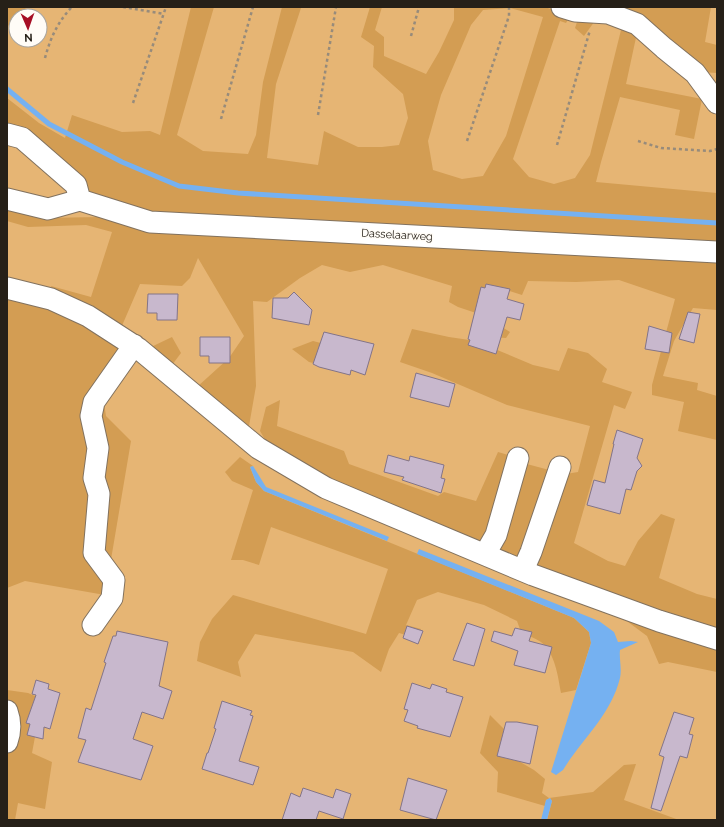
<svg xmlns="http://www.w3.org/2000/svg" width="724" height="827" font-family="Raleway,sans-serif">
<style>
.green{fill:#e6b574;fill-rule:evenodd}
.forest{fill:#d39d53;fill-rule:evenodd}
.water{fill:#75b1f1}
.lines{fill:none;stroke-linecap:round;stroke-linejoin:round}
.stream{stroke:#75b1f1;stroke-width:5}
.building{fill:#c8b8cd;stroke:#837488}
.minor-casing{stroke:#82725f;stroke-width:23}
.path{stroke:#978b7b;stroke-width:2.5;stroke-dasharray:3 3;stroke-linecap:butt}
.minor{stroke:#fff;stroke-width:21}
.labels{text-anchor:middle;dominant-baseline:central;stroke-width:3;stroke-linejoin:round;paint-order:stroke}
.street-label{font-size:11px;fill:#262018;stroke:#fffcf7}
</style>
<rect width="100%" height="100%" fill="#feecd6"/>
<path class="green" d="M7,7H717V820H7ZM16,16H40V40H16Z"/>
<path class="forest" d="M7,7H27L18,16H16V18L7,27Z
M191,7H214L177,135L203,151L248,154L256,135L263,82L282,7H305L301,8L276,84L267,158L318,165L324,131L358,147H382L399,145L408,118L403,94L373,67L374,46L361,37L370,7H382L375,30L384,37V56L426,74L439,52L454,20V7H545L570,16L566,23L560,21L513,159L529,177L554,184L575,178L590,155L622,26L597,18L584,36L575,28L582,7H711L705,42L717,45V73L701,72L640,19L626,84L702,99L694,139L675,135L680,110L620,97L601,162L596,182L717,193V242L148,215L90,197L7,126V98L39,123L65,138L72,115L122,132L150,131L160,135ZM510,8L543,17L506,136L483,176L462,179L433,170L428,141L441,95L471,25L483,10Z
M7,207L42,218L100,217L541,251L717,263V310L693,308L674,341L663,376L698,383L697,390L717,396V440L678,431L684,402L652,395V385L675,299L619,280L576,282L528,281L522,295L500,288L494,322L510,332L506,338L491,337L490,347L533,365L559,371L568,348L588,353L607,369L602,382L632,392L625,409L614,405L574,543L608,561L625,566L638,541L661,514L675,519L659,578L697,594L717,599V630L533,567L551,529L566,474L578,472L590,426L507,405L432,373L400,362L412,329L449,337L476,341L482,315L458,307L449,302L452,286L383,265L350,272L322,265L300,278L267,302L253,301L256,386L249,426L197,387L229,358L244,336L198,258L190,278L182,286L140,284L121,328L54,296L51,286L91,297L112,232L86,225L28,227L7,221Z
M7,296L65,312L128,350L103,396L106,416L131,441L105,595L25,581L7,588Z
M172,337L181,353L172,365L149,348Z
M313,341L356,352L351,372L309,362L292,349Z
M280,400L277,426L344,451L349,464L438,496L444,492L476,501L498,452L515,457L494,521L480,544L351,491L267,443L260,431L266,407Z
M240,457L253,466L250,467L256,482L264,491L574,618L589,632L591,643L576,690L561,693C558,676 555,653 541,642C535,638 527,635 521,632L517,621L484,605L438,592L417,600L406,625L421,629L417,638L399,633L389,649L381,672L353,652L255,634L238,662L241,677L197,661L200,642L212,619L233,595L366,634L388,569L271,527L259,565L243,560H231L253,490L232,481L225,472Z
M523,463L553,471L521,560L491,552Z
M620,616L717,643V672L668,662L659,664L647,636Z
M7,690L28,693L42,699L32,753L52,762L45,809L18,803L15,820H7Z
M490,715L512,737L508,755L534,770L545,779L542,793L549,798L593,792L624,765L636,764L624,800L679,820H547L552,801L550,798L546,800L545,806L497,792L498,772L480,753Z"/>
<path class="water" d="M253,466L266,487L389,537L387,541L264,491L256,482L250,467Z
M419,549L599,621L614,632L618,642L631,641L638,642L620,650C619,659 622,669 620,678C611,715 582,739 563,770L556,775L551,772L591,643L589,632L574,618L417,554Z
M550,798L552,801L547,820H541L546,800Z"/>
<g class="lines">
<path class="stream" d="M7,89L49,124L122,162L179,186L238,193L717,223"/>
</g>
<path class="building" d="M486,284L510,289L507,299L524,304L520,320L507,317L496,354L468,345L470,340L468,339L481,287L485,288Z
M294,292L312,310L309,325L272,318L273,298H288Z
M148,294H178L177,320H157V313H147Z
M688,312L700,314L694,343L679,339Z
M649,326L672,333L669,353L645,349Z
M324,332L374,344L365,375L351,370L350,375L319,367L313,364Z
M200,337H230V363H209V356H200Z
M416,373L455,384L449,407L410,397Z
M617,430L643,439L637,458L642,466L637,471L631,490L626,489L620,514L587,505L594,480L605,483L614,444H613Z
M388,455L409,461L410,456L444,465L441,478L445,479L441,493L402,480L404,477L384,472Z
M467,623L485,629L474,666L453,660Z
M407,626L423,631L418,644L403,638Z
M515,628L532,632L529,641L552,647L545,673L514,665L518,651L491,641L494,631L512,636Z
M117,631L168,642L159,686L172,691L163,719L142,712L133,739L153,746L141,780L78,762L86,740L78,738L86,708L91,710L106,663L104,662L113,636H116Z
M36,680L49,684L48,689L60,693L50,729L44,727L43,739L27,735L30,724L26,723L36,695L32,694Z
M412,683L430,689L432,684L447,689L446,692L463,697L450,737L417,728L418,726L404,721L408,710L404,709Z
M222,701L252,711L250,715L253,716L239,761L259,767L253,785L202,769L207,753H208L216,729L214,728Z
M674,712L694,718L689,734L693,735L687,758L680,756L661,811L651,808L664,757L659,755Z
M506,722H517L538,726L530,764L497,756Z
M408,778L447,790L436,820L400,810Z
M303,788L333,798L336,789L351,794L343,819L319,811L316,820H282L291,793L300,797Z"/>
<g class="lines">
<g class="minor-casing">
<path id="minor" d="M562,7L575,11L608,13L637,24L664,48L695,73L717,103
M7,134L22,138L76,185L80,200
M7,199L48,209L80,200
M80,200L150,222L717,252
M7,288L51,299L88,316L139,349L258,448L326,488L533,575L659,621L717,639
M485,554L496,535L518,458
M523,570L531,552L560,467
M93,625L112,598L114,580L94,553L99,494L94,478L98,448L91,416L94,402L134,345
M7,711C11,722 11,731 7,742"/>
</g>
<path class="path" d="M123,7L164,14
M411,36L419,7
M45,58C50,39 58,21 72,7
M133,103L166,7
M318,115L336,7
M221,119L253,7
M467,141L509,16V7
M638,141L661,148L710,151L717,149
M557,145L590,30"/>
<use href="#minor" class="minor"/>
</g>
<g class="labels">
<g class="street-label">
<text transform="translate(397 235) rotate(3)">Dasselaarweg</text>
</g>
</g>
<rect width="724" height="827" fill="none" stroke="#262018" stroke-width="16"/>
<g transform="translate(28 28) rotate(178)"><circle r="19" fill="#fffcf7" stroke="#a8a49e"/>
<path d="M0-3L7 15L0 10L-7 15Z" fill="#a60e25"/>
<text y="-6" font-size="11" font-weight="bold" text-anchor="middle" fill="#262018">N</text>
</g>
</svg>
